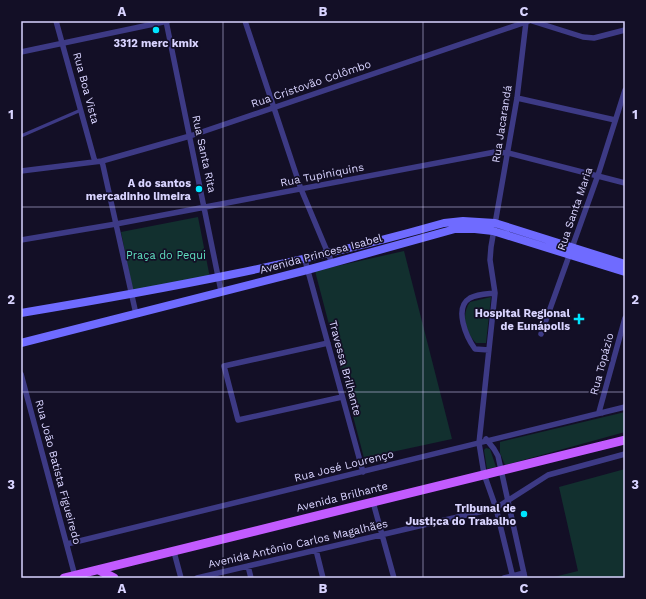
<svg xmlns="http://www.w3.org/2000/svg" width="646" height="599" font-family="'Work Sans',sans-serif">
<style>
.green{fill:#12302f}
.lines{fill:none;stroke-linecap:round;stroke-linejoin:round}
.lane{stroke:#3d3a85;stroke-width:3}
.street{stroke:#3d3a85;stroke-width:5.5}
.secondary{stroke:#6f6bff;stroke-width:8}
.primary{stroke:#c25bff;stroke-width:9}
.grid{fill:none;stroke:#d9d4ff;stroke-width:1;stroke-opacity:0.55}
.poi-dot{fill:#00e5ff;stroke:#130f26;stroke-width:1.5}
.labels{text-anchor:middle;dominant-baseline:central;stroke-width:3.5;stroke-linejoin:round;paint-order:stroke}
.poi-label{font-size:11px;font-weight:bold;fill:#d9d4ff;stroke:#130f26;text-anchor:end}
.street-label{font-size:11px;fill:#d9d4ff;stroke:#130f26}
.park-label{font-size:11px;fill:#5fe0c0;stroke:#130f26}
.neatline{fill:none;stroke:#d9d4ff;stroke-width:1.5}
.grid-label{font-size:13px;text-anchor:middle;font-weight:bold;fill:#d9d4ff}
</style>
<rect width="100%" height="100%" fill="#130f26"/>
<path class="green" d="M198,217L210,278L133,292L121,232Z
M404,251L452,439L364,458L315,271Z
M491,297L486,343H476C465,332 461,314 470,302Z
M625,412V432L505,465L500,453V442Z
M486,448L490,449L496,467L487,469L484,450Z
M625,469V578H550L578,571L559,487Z"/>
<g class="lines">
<path class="lane" d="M21,136L81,110"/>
<path class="street" d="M56,21L95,162
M166,21L221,291
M245,21L301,189L332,263
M532,21L583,37L594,38L625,30
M21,52L168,21
M517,98L615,120
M102,161L136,314
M21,171L102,161L190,136L526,22
M21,240L116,224L495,152L508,153L625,183
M305,260L363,472
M541,334L598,175L625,90
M328,343L224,366L238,420L342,397
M489,350L475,349C467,338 453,308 470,298C478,294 487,294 495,293
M21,374L75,576
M602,413L599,412L625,318
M486,439L494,449L498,456L525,578
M373,502L394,578
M67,544L625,407
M316,550L323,578
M174,552L181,578
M248,566L251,578
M197,578L496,508L548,475L625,454
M504,578L524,573
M513,578L496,508L484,474L479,443L495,293L490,260L491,247L517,98L526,22L529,21"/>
<path class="secondary" d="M21,313C164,289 304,263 444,223L463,221L495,223L625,264
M21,343L307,270L455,229H475L493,231L625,272"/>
<path class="primary" d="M99,570L114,578
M64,578L625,440"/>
</g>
<path class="grid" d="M223,21V578M423,21V578M21,207H625M21,392H625"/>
<g class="poi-dot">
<circle cx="156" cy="30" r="4"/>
<circle cx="199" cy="189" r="4"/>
<path d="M577 313h4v4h4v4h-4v4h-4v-4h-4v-4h4z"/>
<circle cx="524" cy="514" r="4"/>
</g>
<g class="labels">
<g class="poi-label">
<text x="156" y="43" text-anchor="middle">3312 merc kmix</text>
<text x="191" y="183">A do santos<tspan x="191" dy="13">mercadinho limeira</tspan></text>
<text x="570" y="313">Hospital Regional<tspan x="570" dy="13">de Eunápolis</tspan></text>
<text x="516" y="508">Tribunal de<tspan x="516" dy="13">Justi;ca do Trabalho</tspan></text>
</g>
<g class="street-label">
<text transform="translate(311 84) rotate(-19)">Rua Cristovão Colômbo</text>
<text transform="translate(86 88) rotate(75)">Rua Boa Vista</text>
<text transform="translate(502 124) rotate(-81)">Rua Jacarandá</text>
<text transform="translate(204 154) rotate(78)">Rua Santa Rita</text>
<text transform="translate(322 175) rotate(-11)">Rua Tupiniquins</text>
<text transform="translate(575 209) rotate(-71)">Rua Santa Maria</text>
<text transform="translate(321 254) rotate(-15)">Avenida Princesa Isabel</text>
<text transform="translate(602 364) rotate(-75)">Rua Topázio</text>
<text transform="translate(345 368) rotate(75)">Travessa Brilhante</text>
<text transform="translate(344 466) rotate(-14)">Rua José Lourenço</text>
<text transform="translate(58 472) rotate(75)">Rua João Batista Figueiredo</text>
<text transform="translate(342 497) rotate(-14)">Avenida Brilhante</text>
<text transform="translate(298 544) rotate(-13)">Avenida Antônio Carlos Magalhães</text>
</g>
<g class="park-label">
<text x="166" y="255">Praça do Pequi</text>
</g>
</g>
<rect width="646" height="599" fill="none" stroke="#130f26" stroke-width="44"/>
<rect x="22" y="22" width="602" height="555" class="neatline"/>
<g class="grid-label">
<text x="122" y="16">A</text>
<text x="323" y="16">B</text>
<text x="524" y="16">C</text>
<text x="11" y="119">1</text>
<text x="635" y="119">1</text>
<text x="11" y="304">2</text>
<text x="635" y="304">2</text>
<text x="11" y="489">3</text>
<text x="635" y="489">3</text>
<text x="122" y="593">A</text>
<text x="323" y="593">B</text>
<text x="524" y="593">C</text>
</g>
</svg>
